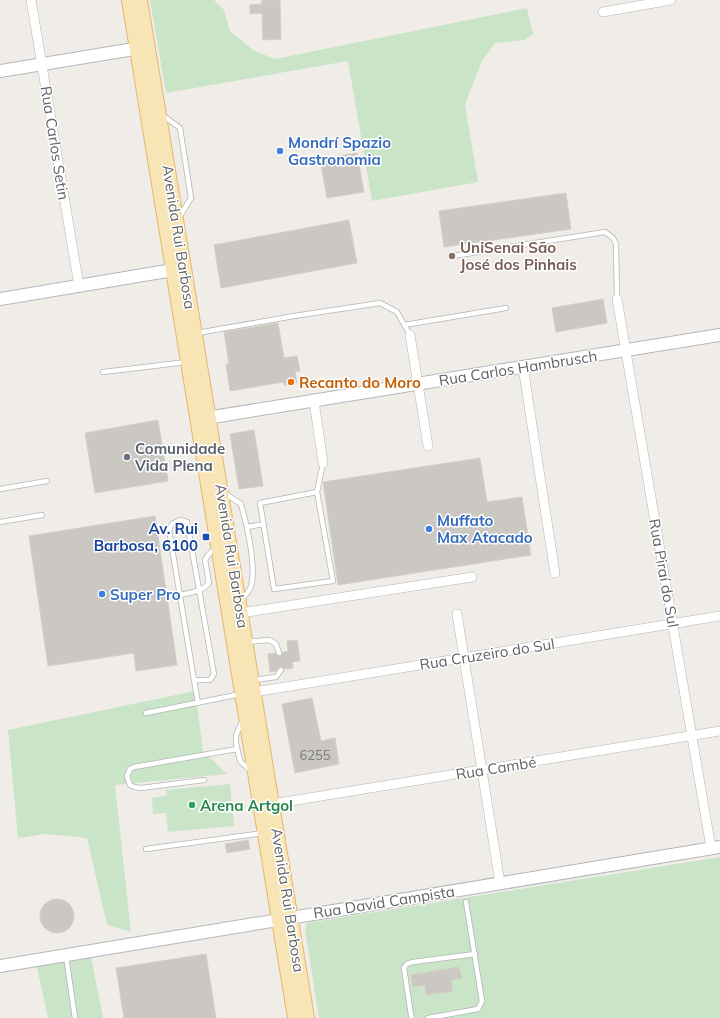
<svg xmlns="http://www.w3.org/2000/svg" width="720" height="1018" font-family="Mulish,sans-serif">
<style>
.green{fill:#cae4c7}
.building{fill:#cbc8c4;stroke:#d4cec7}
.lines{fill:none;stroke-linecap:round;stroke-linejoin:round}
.lane-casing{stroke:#b3b5b8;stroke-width:6}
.street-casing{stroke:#b3b5b8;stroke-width:10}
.secondary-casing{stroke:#b4b7bb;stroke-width:14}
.primary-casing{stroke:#e5b56c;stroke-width:16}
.lane{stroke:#fff;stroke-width:4.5}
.street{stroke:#fff;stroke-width:9}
.secondary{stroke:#fff;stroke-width:12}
.primary{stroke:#f8e5b5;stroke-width:14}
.shop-dot{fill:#3f7fe0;stroke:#fff;stroke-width:1.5}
.education-dot{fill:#8d6e63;stroke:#fff;stroke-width:1.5}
.food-dot{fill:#e8710a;stroke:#fff;stroke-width:1.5}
.worship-dot{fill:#6b7280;stroke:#fff;stroke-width:1.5}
.transit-dot{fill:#1a4fb4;stroke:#fff;stroke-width:1.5}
.leisure-dot{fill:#2e9e5b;stroke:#fff;stroke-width:1.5}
.labels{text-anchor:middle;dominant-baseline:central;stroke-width:3;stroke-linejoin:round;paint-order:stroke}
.number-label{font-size:13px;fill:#7a7c7e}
.shop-label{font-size:15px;font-weight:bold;fill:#366cbe;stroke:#fff;text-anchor:start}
.street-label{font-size:15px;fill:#5f6366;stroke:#fff}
.education-label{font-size:15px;font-weight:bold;fill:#785e54;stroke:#fff;text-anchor:start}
.food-label{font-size:15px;font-weight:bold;fill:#c56008;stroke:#fff;text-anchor:start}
.worship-label{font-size:15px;font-weight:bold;fill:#5b616d;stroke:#fff;text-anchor:start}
.transit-label{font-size:15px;font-weight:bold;fill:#164399;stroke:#fff;text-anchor:end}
.leisure-label{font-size:15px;font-weight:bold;fill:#27864d;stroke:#fff;text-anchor:start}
</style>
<rect width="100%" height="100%" fill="#f0ede8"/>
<path class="green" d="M150,0H214L224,10L230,31L253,50L275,59L527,8L533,34L525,40L495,43L482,61L465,105L478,182L372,201L348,61L166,93Z
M195,691L203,751L227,774L115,785L131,932L107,925L87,838L46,834L18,838L8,730Z
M230,784L234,826L168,832L166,813L153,814L152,798L166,796V790Z
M720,857V1018H319L305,930L307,923Z
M91,956L103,1018H48L36,963Z"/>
<path class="building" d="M262,0H280L281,39L263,40L262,13L250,14V5L262,4Z
M357,153L364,192L327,198L320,159Z
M566,193L571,229L444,247L439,211Z
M349,220L357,263L221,288L214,245Z
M603,299L607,323L556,332L552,308Z
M278,323L284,358L297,356L300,371L295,372L297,383L284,385V382L230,391L226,364H229L224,332Z
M158,420L168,481L95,493L85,433Z
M254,430L263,486L239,489L230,434Z
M480,458L487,502L522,497L531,555L338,585L323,482Z
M155,516L177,665L136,671L134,653L48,666L29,536Z
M297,640L300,661L292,662L293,668L285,669L281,666L276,671L270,672L268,654L275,653L277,656H281L283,652L288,651L287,641Z
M312,698L321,741L335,738L339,764L295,773L282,704Z
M248,840L250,849L227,853L225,844Z
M40 916a17 17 0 1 1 34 0a17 17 0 1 1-34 0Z
M206,954L216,1018H124L116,968Z
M459,967L462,978L451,980L452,991L426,995L425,985L413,987L411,975Z"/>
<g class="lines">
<g class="lane-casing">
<path id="lane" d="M162,115L180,128L191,198L180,216
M453,256L605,232L613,238L616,244L617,299
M404,325L506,308
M197,333L294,316L380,303L397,312L410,335
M103,372L187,362
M0,489L47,481
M317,492L260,503L274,589L333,581L317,492L323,463
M224,493L241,504C247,526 257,565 251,587C249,591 245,596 242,599
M180,520L187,522L214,674L210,680H194L169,530L172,524Z
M0,522L42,515
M247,527L264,524
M179,595C189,593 202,592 209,583L205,560L209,554L216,548
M246,642L269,640L276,644L279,653
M194,680L198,703
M254,680L276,677L281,670
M146,713L241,694
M243,720L236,735V743L240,761L251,771
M204,780L141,788L134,787L130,785L127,776L130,769L134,767L237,749
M146,849L263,833
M66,956L75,1018
M412,1018L411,1015L404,968C406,963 409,963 413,962L475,954
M428,1018L478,1009L482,1001L466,902"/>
</g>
<g class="street-casing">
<path id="street" d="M31,0L79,286
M603,12L671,0
M617,299L711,848
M410,335L428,446
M523,367L555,573
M314,401L323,463
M241,613L472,577
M457,614L500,883
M254,692L720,616
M272,804L720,731"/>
</g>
<g class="secondary-casing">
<path id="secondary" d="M0,71L146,47
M0,299L173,270
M200,419L720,335
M0,966L720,847"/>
</g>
<g class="primary-casing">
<path id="primary" d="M129,0L295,1018
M140,0L307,1018"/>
</g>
<use href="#lane" class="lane"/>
<use href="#street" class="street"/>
<use href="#secondary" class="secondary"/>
<use href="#primary" class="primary"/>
</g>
<g class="shop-dot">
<circle cx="280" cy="151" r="4"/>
<circle cx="429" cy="529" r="4"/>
<circle cx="102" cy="594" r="4"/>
</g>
<circle class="education-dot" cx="452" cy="256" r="4"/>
<circle class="food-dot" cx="291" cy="382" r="4"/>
<circle class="worship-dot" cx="127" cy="457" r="4"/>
<rect class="transit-dot" x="202" y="533" width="8" height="8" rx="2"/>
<circle class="leisure-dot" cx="192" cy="805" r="4"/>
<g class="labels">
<g class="number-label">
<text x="315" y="755">6255</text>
</g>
<g class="shop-label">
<text x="288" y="142">Mondrí Spazio<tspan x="288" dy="17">Gastronomia</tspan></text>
<text x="437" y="520">Muffato<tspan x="437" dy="17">Max Atacado</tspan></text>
<text x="110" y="594">Super Pro</text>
</g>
<g class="street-label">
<text transform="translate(55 143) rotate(81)">Rua Carlos Setin</text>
<text transform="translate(179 237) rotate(81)">Avenida Rui Barbosa</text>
<text transform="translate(518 368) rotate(-9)">Rua Carlos Hambrusch</text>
<text transform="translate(232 556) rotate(81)">Avenida Rui Barbosa</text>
<text transform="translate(664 573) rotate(80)">Rua Piraí do Sul</text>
<text transform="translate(487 654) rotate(-9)">Rua Cruzeiro do Sul</text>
<text transform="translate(496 768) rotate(-9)">Rua Cambé</text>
<text transform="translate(288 900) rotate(81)">Avenida Rui Barbosa</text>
<text transform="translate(384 902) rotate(-9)">Rua David Campista</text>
</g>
<g class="education-label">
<text x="460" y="247">UniSenai São<tspan x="460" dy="17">José dos Pinhais</tspan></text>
</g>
<g class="food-label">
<text x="299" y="382">Recanto do Moro</text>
</g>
<g class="worship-label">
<text x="135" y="448">Comunidade<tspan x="135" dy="17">Vida Plena</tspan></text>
</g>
<g class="transit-label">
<text x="198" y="528">Av. Rui<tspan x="198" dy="17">Barbosa, 6100</tspan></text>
</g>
<g class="leisure-label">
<text x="200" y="805">Arena Artgol</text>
</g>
</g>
</svg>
